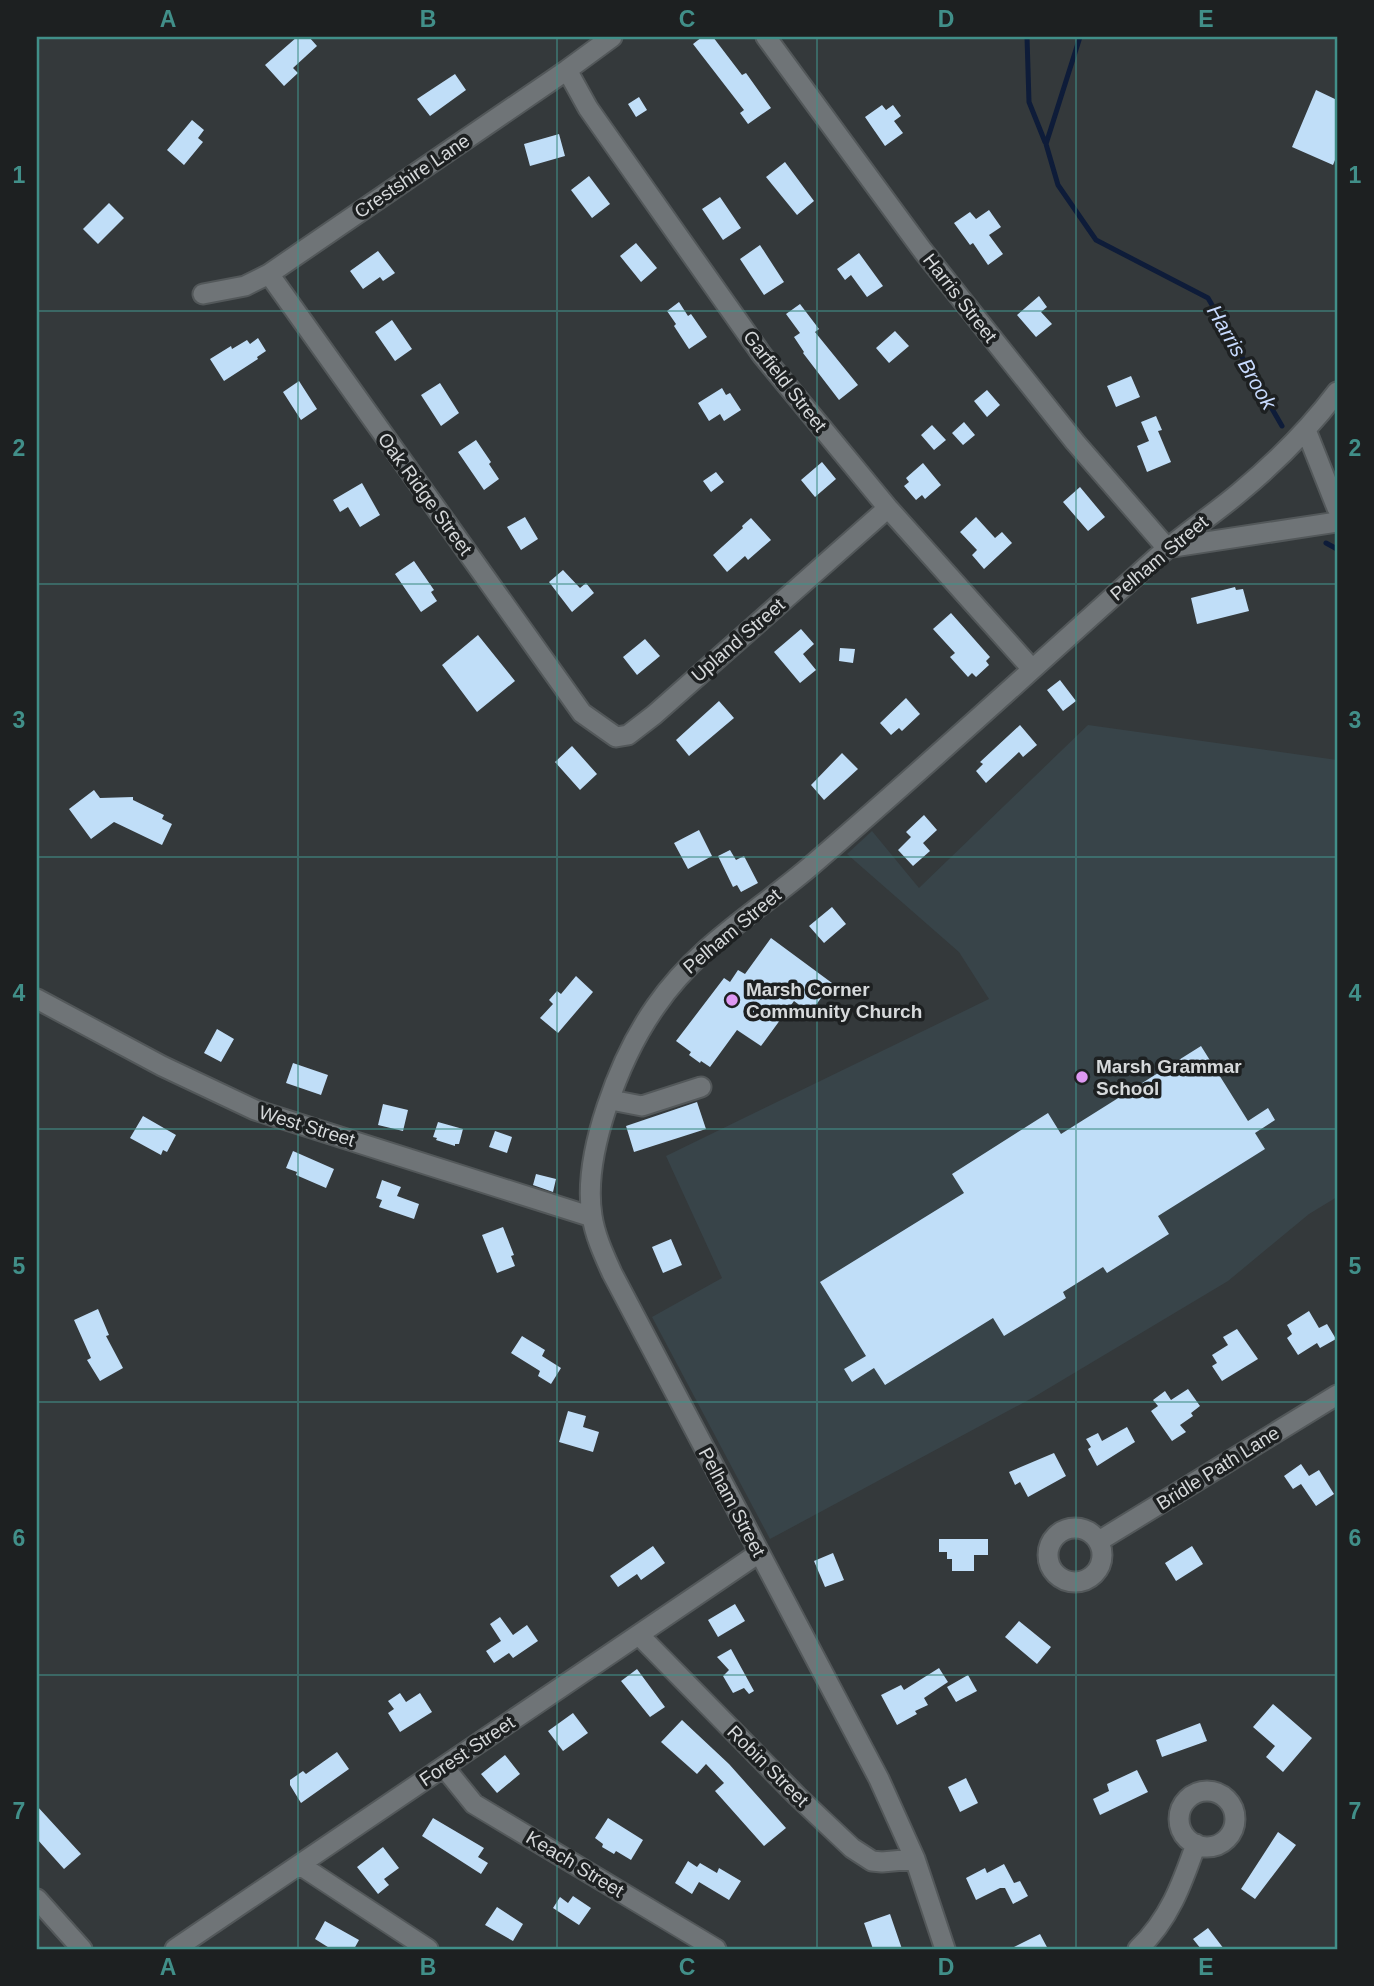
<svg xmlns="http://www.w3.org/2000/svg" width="1374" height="1986" font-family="Arial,sans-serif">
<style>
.built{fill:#384449}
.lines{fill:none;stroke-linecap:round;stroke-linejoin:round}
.stream{stroke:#0e1c39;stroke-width:5}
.building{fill:#c0def8}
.minor-casing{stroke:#53585a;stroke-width:23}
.minor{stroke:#6f7477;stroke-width:19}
.grid{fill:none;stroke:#418f89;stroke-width:2;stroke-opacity:0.55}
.poi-dot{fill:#de98f2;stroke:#1d2021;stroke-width:2.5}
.labels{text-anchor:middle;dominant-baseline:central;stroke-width:7;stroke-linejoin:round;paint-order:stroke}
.street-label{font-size:19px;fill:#d6d9db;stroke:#1d2021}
.poi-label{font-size:19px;font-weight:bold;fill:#d6d9db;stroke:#1d2021;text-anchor:start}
.water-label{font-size:21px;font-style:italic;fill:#c7dafe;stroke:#1d2021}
.neatline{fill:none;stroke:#418f89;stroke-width:2.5}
.grid-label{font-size:23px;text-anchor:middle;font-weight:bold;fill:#418f89}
</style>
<rect width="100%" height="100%" fill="#34393b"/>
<path class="built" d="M1088,725L1337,760V1197L1309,1214L1228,1281L1034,1397L770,1539L652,1317L722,1278L666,1156L989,999L959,952L847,854L872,831L919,888Z"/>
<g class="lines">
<path class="stream" d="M1027,37L1029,102L1045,142
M1080,37L1046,144L1058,185L1096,240L1208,298L1282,426
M1326,543L1337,549"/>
</g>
<path class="building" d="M297,37H309L317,46L293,68L298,73L284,86L265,65Z
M702,37H713L742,75L746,73L771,108L748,124L740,113L744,110L693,44Z
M455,74L466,90L430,116L417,99Z
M1316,90L1337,100V155L1333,165L1292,147Z
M639,97L647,110L636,117L628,104Z
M882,105L886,110L893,105L901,116L894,121L903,133L885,146L865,117Z
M192,120L204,130L198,138L203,142L184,165L167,150Z
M559,134L565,156L530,166L524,144Z
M785,162L814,201L797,215L766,177Z
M589,176L610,204L592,218L571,190Z
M720,197L741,228L723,240L702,209Z
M109,203L124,218L98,244L83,229Z
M989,210L1001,227L989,235L1003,254L988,265L973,243L970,245L954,223L970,212L976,219Z
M636,243L657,268L641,282L620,256Z
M760,245L784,282L764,295L740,259Z
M378,251L395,273L383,281L380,277L363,289L350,271Z
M859,253L883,286L867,297L851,275L845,280L837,269Z
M1039,296L1047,307L1041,312L1052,324L1036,337L1017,315Z
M679,302L688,316L691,314L707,337L689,349L674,326L676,324L667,311Z
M800,304L819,329L815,332L858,385L839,400L803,353L804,352L794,337L800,333L786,314Z
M392,320L412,349L395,361L375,332Z
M895,331L909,346L889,363L876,348Z
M258,338L266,351L257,357L258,359L224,381L210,359L231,346L232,349L247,340L250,344Z
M1131,376L1140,397L1116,407L1107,386Z
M299,381L317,409L301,420L283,392Z
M440,383L459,413L441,426L421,395Z
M722,388L726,395L730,393L741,410L724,421L720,414L709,421L698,403Z
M987,390L1000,405L987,417L974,401Z
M1156,416L1162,430L1158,431L1171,462L1147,472L1137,446L1149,441L1141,422Z
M964,422L975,435L963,445L952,433Z
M932,425L946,440L934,450L921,435Z
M476,440L491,462L489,464L499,479L484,490L458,452Z
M822,462L836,479L815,497L801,480Z
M923,463L941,485L925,499L922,495L916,500L904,486L909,482L906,478Z
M716,472L724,482L711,492L703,481Z
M362,483L380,515L360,527L348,507L340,512L333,500Z
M1080,487L1105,517L1088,531L1063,502Z
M525,517L538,539L521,550L507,527Z
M976,517L995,538L1002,532L1012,543L984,569L972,555L977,550L960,532Z
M751,518L771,540L748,560L745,556L727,572L713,555L743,528L742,526Z
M414,561L434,590L431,592L437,601L421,612L395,574Z
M563,570L580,588L586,583L594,593L572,612L549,582Z
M1235,587L1236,590L1243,589L1249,611L1197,624L1191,598Z
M951,613L990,657L986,661L989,665L976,677L972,673L968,677L950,657L955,653L933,629Z
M801,629L814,644L803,654L816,670L800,683L774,652Z
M478,635L515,681L477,712L442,665Z
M645,639L660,656L637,675L623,657Z
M840,648L855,649L853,663L839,661Z
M1060,680L1076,701L1063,711L1047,690Z
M906,698L920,714L902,731L899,728L891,735L880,723Z
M719,701L734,718L689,756L676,740Z
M1020,725L1037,745L1023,757L1019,752L986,783L976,771L983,764L980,762Z
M572,746L597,774L580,790L555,762Z
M842,753L858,769L824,800L811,785Z
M94,790L100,798L133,797V800L164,815L162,819L172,824L162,845L114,822L91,839L69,809Z
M924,815L937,830L923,843L930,851L913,866L898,850L911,837L906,832Z
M699,830L712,856L688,869L674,843Z
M730,850L736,860L744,856L758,883L741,892L737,885L733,887L718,856Z
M832,907L846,924L824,943L809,926Z
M771,938L832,983L810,1013L794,1001L761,1046L737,1030L710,1067L701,1061L700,1063L689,1055L691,1052L676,1041L724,978L730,982L738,970L745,974Z
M576,976L593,992L558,1033L540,1018L553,1004L549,1000L557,991L561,994Z
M217,1029L234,1039L221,1062L204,1053Z
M1201,1046L1248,1121L1268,1108L1275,1120L1255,1133L1265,1149L1158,1216L1169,1234L1107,1273L1103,1267L1063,1292L1066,1298L1004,1336L993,1318L885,1385L874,1368L852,1382L844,1369L866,1356L820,1282L964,1193L952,1174L1048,1113L1061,1134Z
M293,1063L328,1075L321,1095L286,1083Z
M697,1102L706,1129L634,1152L626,1126Z
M383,1104L408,1110L403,1131L378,1125Z
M143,1116L176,1135L167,1152L163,1150L161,1155L130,1138Z
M438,1122L463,1129L459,1144H455V1146L436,1140L437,1138L433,1137Z
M495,1131L512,1137L507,1153L489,1147Z
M293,1151L334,1169L326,1188L296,1175L297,1172L286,1168Z
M536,1174L556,1179L553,1192L533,1185Z
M382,1180L401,1187L397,1196L419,1204L414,1219L379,1207L382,1200L376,1198Z
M503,1227L514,1255L511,1256L515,1266L497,1273L482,1235Z
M671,1239L682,1265L663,1273L652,1247Z
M98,1309L109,1335L106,1336L123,1368L100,1381L87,1360L91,1358L74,1320Z
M1309,1311L1319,1328L1327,1324L1336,1339L1320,1348L1317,1343L1298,1355L1287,1338L1292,1334L1287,1325Z
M1237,1329L1258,1359L1222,1381L1212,1366L1217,1363L1212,1355L1228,1345L1223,1337Z
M522,1336L545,1350L542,1356L561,1368L551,1384L538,1376L540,1371L511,1353Z
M1188,1389L1200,1406L1191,1413L1193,1416L1180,1425L1186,1432L1172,1441L1151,1411L1158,1406L1153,1400L1165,1391L1171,1400Z
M568,1411L586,1416L583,1427L599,1432L593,1452L559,1442Z
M1127,1427L1135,1442L1097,1466L1088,1449L1091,1447L1086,1439L1098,1433L1102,1441Z
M1054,1453L1066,1476L1028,1497L1020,1482L1015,1485L1009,1472Z
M1301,1464L1309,1476L1319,1470L1334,1494L1316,1506L1301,1484L1293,1489L1284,1476Z
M939,1539H988V1555H974V1571H952V1559H947V1552H939Z
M653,1546L665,1563L641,1580L637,1574L618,1587L610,1576Z
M1192,1546L1203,1564L1176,1581L1165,1563Z
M833,1553L844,1580L825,1587L814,1561Z
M735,1604L745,1621L718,1637L708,1620Z
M500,1617L513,1635L527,1625L538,1641L513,1658L509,1653L494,1663L486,1651L501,1641L490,1624Z
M1019,1621L1051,1647L1037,1664L1005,1637Z
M731,1649L754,1691L749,1694L744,1688L733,1693L723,1676L729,1670L717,1657Z
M939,1668L948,1682L924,1698L928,1705L915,1711L917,1714L897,1725L881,1695L901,1685L904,1690Z
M637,1669L665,1707L650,1717L621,1681Z
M968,1675L977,1691L956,1702L947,1687Z
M400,1693L406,1702L420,1693L432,1712L400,1732L388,1713L394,1709L388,1701Z
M1273,1704L1312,1738L1283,1772L1266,1757L1275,1746L1253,1727Z
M573,1713L588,1733L563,1751L548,1731Z
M682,1720L729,1764L786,1828L764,1846L715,1791L724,1783L706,1764L697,1774L661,1742Z
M1200,1723L1207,1741L1162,1757L1156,1740Z
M337,1752L349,1769L301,1803L290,1785V1780L303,1771L306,1774Z
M505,1755L520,1774L497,1793L481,1774Z
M1137,1770L1148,1792L1100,1815L1093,1799L1109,1791L1107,1784Z
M966,1778L978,1803L960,1812L948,1787Z
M37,1806L81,1854L64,1869L37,1839Z
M433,1818L484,1848L478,1857L488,1863L481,1874L422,1836Z
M608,1818L643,1840L631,1860L616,1851L614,1854L602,1847L603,1844L595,1838Z
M1278,1832L1296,1845L1255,1899L1241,1889Z
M383,1847L399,1868L384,1879L389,1885L378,1894L357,1867Z
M688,1861L697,1867L700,1863L717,1873L719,1868L741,1881L729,1900L699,1882L692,1894L675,1883Z
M1004,1864L1014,1883L1020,1881L1028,1896L1013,1904L1005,1888H1000L976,1900L966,1878L985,1868L987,1873Z
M573,1896L591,1908L579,1925L553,1908L560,1897L568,1903Z
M497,1907L523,1924L513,1941L485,1925Z
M890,1914L902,1949H873L864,1923Z
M325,1921L359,1940L354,1949H331L315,1939Z
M1208,1928L1224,1949H1201L1193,1939Z
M1040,1934L1048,1949H1010Z"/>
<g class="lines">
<g class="minor-casing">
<path id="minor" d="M766,37L923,251L1075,442L1167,548L1337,522
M567,70L588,108L762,355L888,508L1032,669
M269,274L582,713L616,737L628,735L654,715L888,508
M203,294L245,286L269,274L567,70L612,37
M1306,430L1337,508
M37,999L162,1066L255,1110L592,1217
M611,1100L642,1106L701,1087
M1048 1555a27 27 0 1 1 54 0a27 27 0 1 1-54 0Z
M1099,1541L1337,1395
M639,1635L797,1796L852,1848L872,1861L882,1862L915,1859
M444,1767L474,1804L716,1949
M1179 1819a28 28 0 1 1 56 0a28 28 0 1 1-56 0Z
M300,1865L428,1949
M37,1899L82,1949
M175,1949L759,1553
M945,1949L915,1859L879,1779L612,1273C604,1255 595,1236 592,1216C582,1154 620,1057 656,1006C698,945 757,912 812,865C928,765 1041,661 1155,559C1182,535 1213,515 1240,492C1276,462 1309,429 1337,392
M1138,1949C1169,1920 1182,1884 1196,1844"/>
</g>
<use href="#minor" class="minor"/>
</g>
<path class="grid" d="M298,37V1949M557,37V1949M817,37V1949M1076,37V1949M37,311H1337M37,584H1337M37,857H1337M37,1129H1337M37,1402H1337M37,1675H1337"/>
<g class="poi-dot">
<circle cx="732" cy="1000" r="7"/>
<circle cx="1082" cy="1077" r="7"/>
</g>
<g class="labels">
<g class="street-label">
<text transform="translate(412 176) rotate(-34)">Crestshire Lane</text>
<text transform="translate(960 298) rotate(52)">Harris Street</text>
<text transform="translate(785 381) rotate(52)">Garfield Street</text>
<text transform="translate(425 494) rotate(54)">Oak Ridge Street</text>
<text transform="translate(1159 558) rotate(-40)">Pelham Street</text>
<text transform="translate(738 640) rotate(-41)">Upland Street</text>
<text transform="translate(732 931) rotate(-40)">Pelham Street</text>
<text transform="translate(307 1126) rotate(17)">West Street</text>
<text transform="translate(1218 1468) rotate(-32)">Bridle Path Lane</text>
<text transform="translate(732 1502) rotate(62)">Pelham Street</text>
<text transform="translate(467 1751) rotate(-34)">Forest Street</text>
<text transform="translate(768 1766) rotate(45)">Robin Street</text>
<text transform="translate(575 1864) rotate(31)">Keach Street</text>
</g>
<g class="poi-label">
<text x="746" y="989">Marsh Corner<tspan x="746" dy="22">Community Church</tspan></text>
<text x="1096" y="1066">Marsh Grammar<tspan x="1096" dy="22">School</tspan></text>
</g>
<g class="water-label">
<text transform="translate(1242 357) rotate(60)">Harris Brook</text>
</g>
</g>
<rect width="1374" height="1986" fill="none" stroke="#1d2021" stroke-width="77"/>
<rect x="38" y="38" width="1298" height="1910" class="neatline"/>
<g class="grid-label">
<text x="168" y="27">A</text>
<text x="428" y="27">B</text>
<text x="687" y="27">C</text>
<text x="946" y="27">D</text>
<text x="1206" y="27">E</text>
<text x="19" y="183">1</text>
<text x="1355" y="183">1</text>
<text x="19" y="456">2</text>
<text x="1355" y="456">2</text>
<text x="19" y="728">3</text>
<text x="1355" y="728">3</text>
<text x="19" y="1001">4</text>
<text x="1355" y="1001">4</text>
<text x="19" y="1274">5</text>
<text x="1355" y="1274">5</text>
<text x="19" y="1546">6</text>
<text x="1355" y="1546">6</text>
<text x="19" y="1819">7</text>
<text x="1355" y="1819">7</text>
<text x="168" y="1975">A</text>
<text x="428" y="1975">B</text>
<text x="687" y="1975">C</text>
<text x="946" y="1975">D</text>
<text x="1206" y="1975">E</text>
</g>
</svg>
